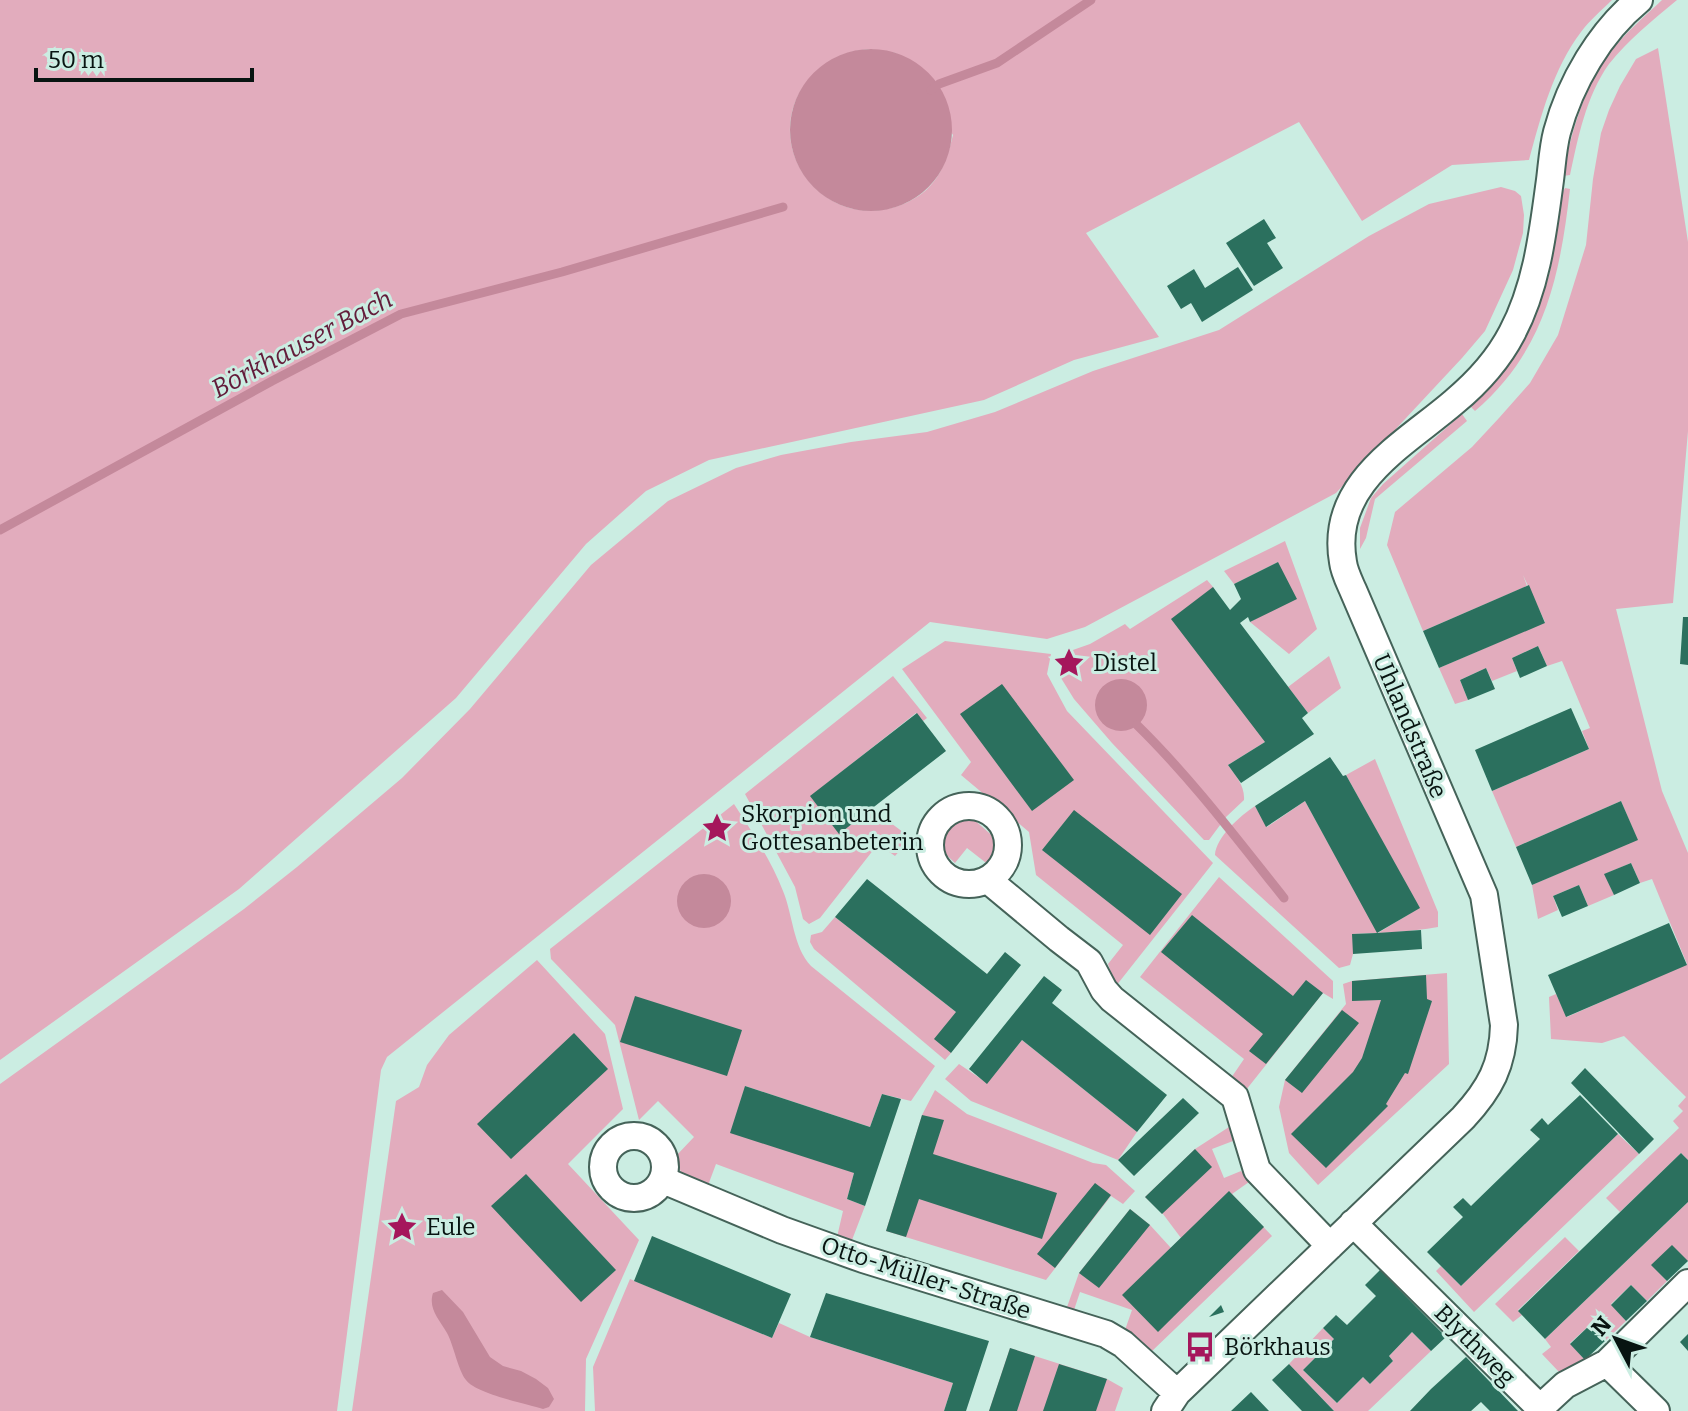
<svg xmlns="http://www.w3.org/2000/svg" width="1688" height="1411" font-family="Bitter,serif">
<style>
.green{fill:#e2acbd;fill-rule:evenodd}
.water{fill:#c4899b}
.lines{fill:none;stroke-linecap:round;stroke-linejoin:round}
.stream{stroke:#c4899b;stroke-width:9}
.building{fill:#2b705e}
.street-casing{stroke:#456359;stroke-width:30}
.street{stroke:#fff;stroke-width:26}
.labels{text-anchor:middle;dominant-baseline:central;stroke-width:6;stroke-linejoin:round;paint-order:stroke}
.poi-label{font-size:24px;fill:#081411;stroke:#cbede2;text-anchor:start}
.street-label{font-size:24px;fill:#081411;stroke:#cbede2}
.water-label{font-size:26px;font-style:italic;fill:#631c3a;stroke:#cbede2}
</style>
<rect width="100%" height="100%" fill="#cbede2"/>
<path class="green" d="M0,0H1612C1602,10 1590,20 1581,32C1553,69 1541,116 1529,160L1452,165L1362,221L1299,122L1086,233L1159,337L1074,360L984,400L709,460L646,491L586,544L456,698L239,889L0,1060ZM869,49L896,53L953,135C945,168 935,192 901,205C822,235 755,141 810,78C820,67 832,58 845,54C853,51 862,50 869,49Z
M1662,0H1677C1653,20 1628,40 1609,64C1586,96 1578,138 1570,175L1563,176C1571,133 1583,90 1609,54C1624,34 1644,17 1662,0Z
M1658,48L1688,242V431L1673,603L1616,609L1662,791L1688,853V1160L1681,1153L1620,1212L1606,1198L1679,1128L1673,1121L1683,1111L1678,1106L1686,1097L1624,1036L1602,1043L1551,1039L1549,997L1556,994L1567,1017L1687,964L1652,879L1640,883L1631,863L1605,874L1614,895L1588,906L1579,885L1553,896L1558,910L1538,919L1532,885L1637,839L1621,801L1516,847L1492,791L1589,749L1582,731L1590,728L1565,668L1562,661L1547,666L1538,646L1512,658L1517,671L1492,681L1486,668L1460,680L1468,700L1455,704L1439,668L1545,622L1523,575L1527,586L1423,631L1387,545L1395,512L1472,447L1499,418L1530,383L1558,335L1586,245L1593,179L1601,133L1609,110L1620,86L1636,59Z
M1501,187L1515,191L1521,196L1524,215L1523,233L1513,270L1485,331L1462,358L1336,493L1085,627L1047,639L930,622L387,1057L381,1070L337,1411H0V1084L244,909L297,867L402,778L470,709L591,565L668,501L736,468L781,455L851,442L927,432L995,412L1093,371L1219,330L1369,236L1429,204Z
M1565,188L1570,189C1560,276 1545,351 1475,411L1471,407C1480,398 1489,389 1497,379C1518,354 1544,300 1551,267C1556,246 1555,204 1565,188Z
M1462,414L1467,421L1375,499L1366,538L1360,549V528L1371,498L1383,484Z
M1285,541L1317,629L1289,654L1250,622L1257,618L1278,562L1234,584L1224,571Z
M1207,580L1213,587L1265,742L1228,765C1236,776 1245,786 1244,800L1226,817L1209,840H1204L1112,743L1074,699L1061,678L1062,663L1070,651L1090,644L1125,624L1130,629Z
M945,641L1051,654L1047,674L1067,711L1213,863L1116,986L1108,964L1123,945L1036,875L1029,832L961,775L971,762L902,669Z
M1329,656L1341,688L1308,713L1288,687Z
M893,676L927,718L923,721L916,713L811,796L839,833L872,809L911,838L895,856L878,844L820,918L809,924L803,919L795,887L745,794Z
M1375,759L1438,912V927C1410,932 1381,933 1353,934V954L1350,965L1339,968L1215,855C1216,837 1240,816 1255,806L1267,827L1305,801L1378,933L1419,908L1346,775Z
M734,804C752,832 771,860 783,891C793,915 793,947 811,966L935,1066L911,1101L882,1094L870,1127L745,1086L854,1173L847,1199L865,1206L852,1240L837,1237L843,1211L716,1164L707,1188L683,1177L675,1157L694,1137L658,1101L639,1120L615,1025L551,959L550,949Z
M963,815L971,817L996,839L999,863L990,866L967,848L955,863C951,859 944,854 942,848C939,837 954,822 963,815Z
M1219,877L1333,981V999L1323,993L1246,1090L1231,1078L1244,1059L1140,977Z
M835,917L956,1012L951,1053L945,1060L814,949L810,942L811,935L822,932Z
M537,960L605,1034L623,1109L568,1164L639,1240L586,1359L585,1411H352L396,1101L419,1087L427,1065L449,1035Z
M1447,973L1449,1064L1318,1185L1289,1153L1279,1107L1285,1080L1346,1004L1343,984L1352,981Z
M1022,1040L1137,1132L1118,1160L971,1101L945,1079L959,1064L987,1083Z
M935,1090L967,1114L1093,1163L1106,1165L1135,1191L1123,1204L1111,1196L1046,1280L886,1231L922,1115Z
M1229,1127L1233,1141L1212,1149L1224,1178L1241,1171L1249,1182L1232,1194L1272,1236L1151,1352L1125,1330L1132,1310L1080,1292L1073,1313L1066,1310L1079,1273L1130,1209L1150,1225L1171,1248L1181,1238L1163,1214L1145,1197L1195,1149Z
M1618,1134L1639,1154L1474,1312L1436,1271L1441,1266L1461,1286Z
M1688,1202V1261L1652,1265L1667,1281L1647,1301L1631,1285L1611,1304L1626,1321L1606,1340L1591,1324L1570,1343L1585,1360L1569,1375L1559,1372L1542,1354L1551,1347L1545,1339Z
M1565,1237L1579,1251L1518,1310L1522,1315L1513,1322L1495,1304Z
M630,1279L772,1338L779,1323L810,1337L953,1383L944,1411H595L593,1367Z
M1323,1328L1334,1339L1303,1370L1337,1403L1363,1377L1370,1384L1393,1361L1389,1356L1412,1332L1431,1351L1368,1411H1334L1289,1364Z
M1010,1348L1107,1379L1123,1388L1115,1411H989Z"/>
<path class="water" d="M790 130a81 81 0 1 1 162 0a81 81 0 1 1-162 0Z
M1095 705a26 26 0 1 1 52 0a26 26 0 1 1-52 0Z
M677 901a27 27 0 1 1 54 0a27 27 0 1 1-54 0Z
M442,1290L463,1312L490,1357L503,1366L521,1371L536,1379L548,1388L554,1399L549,1407L543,1409C525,1403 476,1394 466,1380C458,1370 454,1346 447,1333C439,1319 428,1309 433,1293Z"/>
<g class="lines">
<path class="stream" d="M931,90L939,84L997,63L1091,0
M0,530L272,381L401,314L562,272L783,207
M1137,725C1191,778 1237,839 1284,898"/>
</g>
<path class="building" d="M1264,219L1276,238L1267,243L1283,268L1254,286L1226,243Z
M1238,267L1253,290L1202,322L1191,303L1181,309L1167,286L1194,269L1205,288Z
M1278,562L1297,599L1250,622L1248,617L1240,623L1308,713L1302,718L1314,734L1241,783L1228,765L1265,742L1171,619L1213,587L1230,610L1241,599L1234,584Z
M1529,585L1545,623L1439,668L1423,631Z
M1683,617H1688V665L1680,664Z
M1538,646L1547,666L1520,678L1512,658Z
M1486,668L1495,689L1468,700L1460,680Z
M1002,684L1074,780L1032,811L960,714Z
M1571,708L1589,749L1492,791L1475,750Z
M917,713L946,751L839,834L810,796Z
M1330,757L1343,776L1346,775L1420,908L1377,933L1421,930L1422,949L1353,954L1352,934L1377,933L1305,801L1266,827L1255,806Z
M1621,801L1638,840L1532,885L1516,847Z
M1074,810L1182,894L1150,935L1042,850Z
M1631,863L1640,883L1614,895L1604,874Z
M867,879L987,974L1005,952L1021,965L951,1053L934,1039L956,1012L835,917Z
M1579,885L1588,906L1562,917L1553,896Z
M1192,915L1293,996L1306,980L1323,993L1266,1064L1249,1051L1263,1034L1161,952Z
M1669,923L1687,965L1566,1017L1548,975Z
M1426,975L1427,999L1432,1001L1408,1074L1405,1073L1386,1104L1388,1106L1326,1168L1291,1134L1353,1072L1362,1058L1381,1000L1352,1001V981Z
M1044,976L1062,990L1052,1003L1167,1095L1137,1132L1022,1040L987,1084L969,1069Z
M635,996L742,1030L727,1076L620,1042Z
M1342,1010L1359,1023L1302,1093L1285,1080Z
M574,1033L608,1069L511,1159L477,1124Z
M1585,1068L1654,1139L1639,1154L1571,1083Z
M745,1086L870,1127L882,1094L901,1099L865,1206L847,1199L854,1173L730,1133Z
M1580,1095L1618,1134L1461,1286L1427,1252L1463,1217L1453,1207L1463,1198L1471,1206L1540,1139L1530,1130L1542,1118L1548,1125Z
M1183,1098L1199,1113L1134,1176L1118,1160Z
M922,1115L944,1120L933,1154L1057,1193L1042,1239L919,1199L906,1237L886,1231Z
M1195,1149L1212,1167L1162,1214L1145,1197Z
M1681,1153L1688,1160V1202L1545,1339L1518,1311Z
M526,1174L616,1270L581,1302L491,1206Z
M1095,1183L1111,1195L1055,1268L1037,1254Z
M1229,1191L1264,1227L1158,1332L1122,1295Z
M1130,1209L1150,1225L1099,1288L1079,1273Z
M652,1236L791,1294L772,1338L634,1281Z
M1672,1245L1688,1261L1667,1281L1651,1265Z
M1380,1270L1446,1337L1431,1351L1412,1332L1389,1356L1393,1361L1370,1384L1363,1377L1337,1403L1303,1370L1334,1339L1323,1328L1336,1315L1347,1325L1376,1296L1365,1285Z
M1631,1285L1647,1301L1626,1321L1611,1305Z
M826,1293L989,1341L966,1411H944L953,1383L810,1337Z
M1221,1305L1224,1312L1209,1317Z
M1591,1324L1606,1340L1585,1360L1570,1344Z
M1688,1334V1351L1680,1342Z
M1010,1348L1035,1356L1017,1411H989Z
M1466,1357L1518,1411H1490L1481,1402L1471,1411H1410L1431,1389Z
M1059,1364L1107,1379L1096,1411H1043Z
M1289,1364L1334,1411H1302L1272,1380Z
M1251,1392L1269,1411H1231Z"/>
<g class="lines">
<g class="street-casing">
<path id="street" d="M930 845a39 39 0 1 1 78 0a39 39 0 1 1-78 0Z
M988,880L1059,939L1089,962L1104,990L1112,999L1235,1097L1257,1170L1330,1246
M603 1167a31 31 0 1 1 62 0a31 31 0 1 1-62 0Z
M663,1180L782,1230L863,1259L1106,1334L1123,1344L1177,1393
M1353,1223L1540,1408L1565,1385L1607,1363L1656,1411
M1607,1363L1688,1283
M1165,1411L1177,1393L1463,1118C1490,1089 1503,1065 1504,1025L1484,895L1353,590C1349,581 1344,571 1343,562C1329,483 1404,445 1454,402C1478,382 1498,360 1512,333C1537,286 1543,232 1550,180C1552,164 1553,147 1557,132C1570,83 1600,32 1639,0"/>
</g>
<use href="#street" class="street"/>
</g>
<defs>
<g id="sight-bare" transform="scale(2.4)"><path d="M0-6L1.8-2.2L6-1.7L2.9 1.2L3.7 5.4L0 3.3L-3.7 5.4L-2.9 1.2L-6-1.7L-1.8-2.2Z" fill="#a5175c" stroke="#cbede2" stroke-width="2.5" paint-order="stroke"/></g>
<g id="bus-bare" transform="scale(2.4)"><path d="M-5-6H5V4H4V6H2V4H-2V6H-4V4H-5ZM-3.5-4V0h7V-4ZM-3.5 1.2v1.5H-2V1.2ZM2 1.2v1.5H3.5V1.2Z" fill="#a5175c" stroke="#cbede2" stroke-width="2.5" paint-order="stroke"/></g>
</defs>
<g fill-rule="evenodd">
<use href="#sight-bare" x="1069" y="663"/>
<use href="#sight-bare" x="717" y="828"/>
<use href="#sight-bare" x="402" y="1227"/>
<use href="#bus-bare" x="1200" y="1347"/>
</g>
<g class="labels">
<g class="poi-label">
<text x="1093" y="663">Distel</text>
<text x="741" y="814">Skorpion und<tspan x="741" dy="28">Gottesanbeterin</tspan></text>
<text x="426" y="1227">Eule</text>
<text x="1224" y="1347">Börkhaus</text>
</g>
<g class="street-label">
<text transform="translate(1410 726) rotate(67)">Uhlandstraße</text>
<text transform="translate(926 1278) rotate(18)">Otto-Müller-Straße</text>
<text transform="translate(1475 1345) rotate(45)">Blythweg</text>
</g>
<g class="water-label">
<text transform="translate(302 344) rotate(-28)">Börkhauser Bach</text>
</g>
</g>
<g transform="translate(1616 1339) rotate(311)" stroke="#cbede2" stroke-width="6" paint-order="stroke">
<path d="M0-6L14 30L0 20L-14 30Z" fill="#081411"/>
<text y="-12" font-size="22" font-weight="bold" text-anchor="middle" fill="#081411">N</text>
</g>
<path d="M36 68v12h216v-12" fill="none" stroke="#081411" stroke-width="4"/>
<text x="48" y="68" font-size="24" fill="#081411" stroke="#cbede2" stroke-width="6" paint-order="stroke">50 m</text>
</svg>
